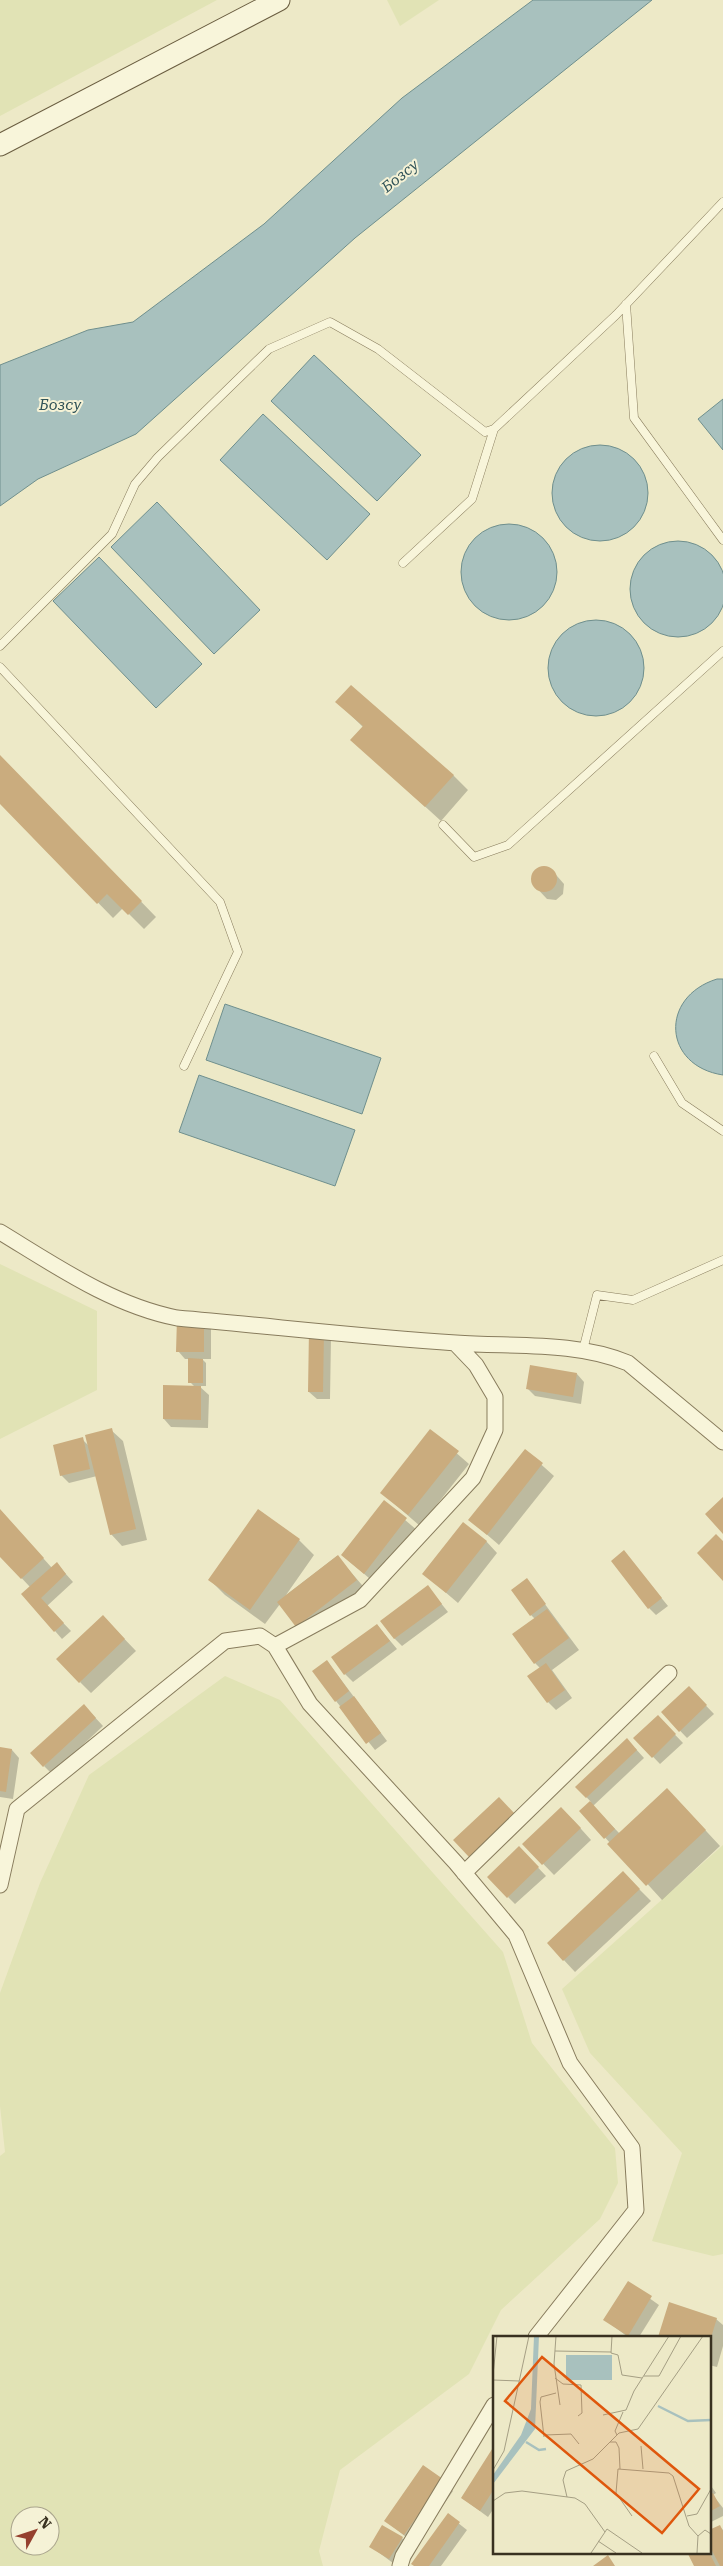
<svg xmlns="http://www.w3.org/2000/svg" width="723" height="2566" font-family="'Roboto Serif',serif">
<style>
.farmland{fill:#e1e3b5;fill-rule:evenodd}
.water{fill:#a8c1be;stroke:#6f8f8d}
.shadow{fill:#0003}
.building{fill:#caac7e}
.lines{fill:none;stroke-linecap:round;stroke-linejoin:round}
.lane-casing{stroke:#887c5d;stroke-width:9}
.street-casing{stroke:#887c5d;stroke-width:17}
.secondary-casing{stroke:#6a5d40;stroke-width:23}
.lane{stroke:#f8f5da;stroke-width:8}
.street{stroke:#f8f5da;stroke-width:15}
.secondary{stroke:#f8f5da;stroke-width:21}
.labels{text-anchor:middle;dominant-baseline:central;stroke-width:4;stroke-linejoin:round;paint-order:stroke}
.water-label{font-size:15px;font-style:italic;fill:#305358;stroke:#f5f2d6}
.inset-river{fill:none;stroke:#a8c1be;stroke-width:2.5}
.inset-road{fill:none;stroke:#a59f84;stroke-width:1}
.view{fill:#df570d;fill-opacity:0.15;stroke:#df570d;stroke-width:2.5}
.inset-edge{fill:none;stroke:#393120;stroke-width:2.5}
</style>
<rect width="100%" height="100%" fill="#ede9c7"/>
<path class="farmland" d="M0,0H217L0,116Z
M387,0H439L400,26Z
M0,1264L97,1311V1390L0,1439Z
M225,1676L280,1700L503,1952L532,2043L615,2148L618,2183L600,2219L501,2310L469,2374L340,2470L319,2551L323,2566H0V2156L5,2152L0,2106V1993L40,1883L89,1775ZM20,2516H50V2546H20Z
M723,1845V2254L713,2256L652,2241L682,2153L590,2053L562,1989Z"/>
<path class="water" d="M533,0H652L355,238L136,434L38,479L0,506V365L88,330L133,322L264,224L402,98Z
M314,355L421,455L377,501L271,401Z
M723,399V450L698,419Z
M263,414L370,514L327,560L220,460Z
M552 493a48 48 0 1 1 96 0a48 48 0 1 1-96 0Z
M157,502L260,610L214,654L111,547Z
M461 572a48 48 0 1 1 96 0a48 48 0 1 1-96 0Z
M630 589a48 48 0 1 1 96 0a48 48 0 1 1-96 0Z
M99,557L202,664L156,708L53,601Z
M548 668a48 48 0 1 1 96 0a48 48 0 1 1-96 0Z
M717,979H723V1075C663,1066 659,997 717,979Z
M225,1004L381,1058L362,1114L206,1060Z
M199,1075L355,1130L335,1186L179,1132Z"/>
<path class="shadow" d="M337,702L453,775L468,790L441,821L352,740L363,727Z
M0,756L156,917L144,929L123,908L113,918L0,802Z
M540,868H550L564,884L563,894L556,900L547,899L532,883L533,873Z
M204,1319L211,1327V1359H202L206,1363V1386H199L209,1395L208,1428L171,1427L164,1419L195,1387L190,1382V1359H185L178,1351Z
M324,1331L331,1338L330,1399H317L309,1392Z
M577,1374L584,1382L581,1404L535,1396L527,1388Z
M111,1430L123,1441L147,1540L122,1546L111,1534L97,1476L69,1483L61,1475L82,1439L89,1446Z
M431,1431L469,1464L420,1526L382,1493Z
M525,1450L554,1476L499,1545L470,1520Z
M384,1502L418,1531L376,1584L342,1555Z
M0,1510L52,1568L57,1564L73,1582L47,1606L71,1631L62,1639L55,1631L30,1587L0,1555Z
M258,1511L299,1540L314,1555L286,1595L337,1556L368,1592L309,1637L280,1604L265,1624L225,1595L210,1580Z
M486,1541L497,1553L458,1603L424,1574Z
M624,1552L668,1606L656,1615L649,1608Z
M527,1580L579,1650L552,1670L572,1698L556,1710L548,1702L540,1668L535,1663V1619L531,1615Z
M428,1587L448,1612L402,1646L394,1638Z
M377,1625L397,1649L353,1682L345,1674Z
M114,1628L136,1651L91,1693L80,1682Z
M327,1661L387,1741L375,1750L336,1701Z
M689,1688L714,1714L687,1738L663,1713Z
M91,1713L103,1726L52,1774L44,1766Z
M658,1717L683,1743L660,1764L635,1738Z
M0,1748L12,1750L19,1758L13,1799L0,1797Z
M635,1748L644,1758L593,1806L620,1834L682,1805L720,1846L662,1900L581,1811L591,1802L577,1787Z
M573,1820L591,1840L554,1875L524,1844Z
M527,1856L546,1876L515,1904L508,1897Z
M623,1873L651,1901L575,1972L548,1943Z
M628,2283L659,2305L639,2337H628L605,2320Z
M669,2304L716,2319L723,2325V2346L717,2367L709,2365V2337H659Z
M494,2448V2508L488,2517L462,2498Z
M442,2480L453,2491L416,2545L386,2521Z
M709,2483L716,2493L713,2495L723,2508V2516L709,2523Z
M448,2515L467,2530L441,2566H415Z
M719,2526L723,2530V2566H695L688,2552H709V2546L712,2548Z
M402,2538L409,2546L397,2566L370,2546Z"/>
<path class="building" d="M351,685L454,775L425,807L350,740L363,726L335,702Z
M0,755L142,901L128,915L107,894L97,904L0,804Z
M531 879a13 13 0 1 1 26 0a13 13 0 1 1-26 0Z
M177,1318H204V1352H176Z
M309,1329L324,1330L323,1392H308Z
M188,1358L203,1359V1383H188Z
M530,1365L577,1373L573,1397L526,1389Z
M163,1385L201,1386V1420L163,1419Z
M112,1428L136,1529L110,1535L85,1435Z
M430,1429L459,1451L408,1515L380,1493Z
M83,1437L90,1469L60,1476L53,1445Z
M525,1449L543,1463L487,1535L468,1520Z
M723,1497V1534L705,1514Z
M384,1500L407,1518L364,1574L341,1555Z
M0,1509L44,1558L21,1579L0,1557Z
M258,1509L300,1539L250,1610L208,1580Z
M463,1522L487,1541L446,1593L422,1574Z
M716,1534L723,1541V1581L697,1553Z
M624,1550L662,1598L648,1609L611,1561Z
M338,1555L357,1580L296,1627L277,1602Z
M57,1562L66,1574L41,1598L64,1623L54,1632L21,1594Z
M527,1578L546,1604L530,1616L511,1590Z
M428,1585L442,1604L394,1639L380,1621Z
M547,1609L569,1638L534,1664L512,1634Z
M103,1615L125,1639L79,1683L56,1659Z
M377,1624L390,1641L344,1675L331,1657Z
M327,1660L349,1691L335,1702L312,1671Z
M546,1663L565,1690L547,1703L527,1676Z
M689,1686L707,1705L679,1732L661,1712Z
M354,1696L381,1733L366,1744L339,1707Z
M84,1704L96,1718L43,1767L30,1753Z
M658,1715L676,1734L652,1758L633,1738Z
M627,1738L637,1750L586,1798L575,1787Z
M0,1747L12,1749L6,1792L0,1791Z
M667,1788L706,1830L646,1886L607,1844Z
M499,1797L515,1814L469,1857L453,1840Z
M590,1801L615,1829L604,1839L579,1811Z
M561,1807L581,1828L542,1865L522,1844Z
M519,1846L539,1867L507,1898L487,1877Z
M623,1871L640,1889L563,1961L547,1943Z
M628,2281L652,2296L628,2336L603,2320Z
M669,2302L717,2318L710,2341L709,2337H658Z
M494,2446V2489L480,2511L461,2498Z
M423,2465L443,2479L404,2535L384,2521Z
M713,2493L720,2506L709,2512V2495Z
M448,2513L460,2522L429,2566H414L411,2564Z
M382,2525L403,2537L389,2559L369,2547Z
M720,2525L723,2531V2566H720L709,2545V2530Z
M687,2552H709L716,2566H694Z
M608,2555L615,2566H593Z"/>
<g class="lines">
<g class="lane-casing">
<path id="lane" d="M626,304L634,418L723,540
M403,563L472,499L494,429L616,315L723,202
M0,646L112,534L135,484L158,457L269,349L330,322L378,349L485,432L494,429
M0,667L220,902L238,952L184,1066
M443,825L474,857L508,845L723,651
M654,1056L682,1103L723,1131
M583,1350L597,1295L633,1300L723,1260"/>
</g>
<g class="street-casing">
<path id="street" d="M0,1232C56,1266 112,1305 177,1318C270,1326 363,1337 456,1343C512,1347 576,1341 628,1363L723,1442
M275,1646L360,1600L473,1478L495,1430V1397L476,1365L455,1343
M464,1873L669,1673
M0,1885L17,1809L225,1641L260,1636L275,1646L310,1704L456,1863L516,1935L570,2063L632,2148L636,2210L536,2337
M400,2566L403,2556L494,2405"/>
</g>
<g class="secondary-casing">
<path id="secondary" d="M0,145L279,0"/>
</g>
<use href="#lane" class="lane"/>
<use href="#street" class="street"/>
<use href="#secondary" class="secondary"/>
</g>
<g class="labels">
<g class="water-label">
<text transform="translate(400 176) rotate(-39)">Бозсу</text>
<text x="60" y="405">Бозсу</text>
</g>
</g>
<g transform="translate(493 2336)">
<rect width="218" height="218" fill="#ede9c7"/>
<path d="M41,0H46L42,93L0,148V139L28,99L38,73ZM73,19H119V44H73Z" fill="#a8c1be"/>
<path class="inset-river" d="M165,70L195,85L218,84M33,106L46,114L53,113"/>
<path class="inset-road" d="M63,0L61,28L67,69M119,0L118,17L125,19L129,39L149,42M62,15L118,16M0,39L4,0M151,40H166L188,0M62,42L70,48L88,49L89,77L85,80M0,44L26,45M110,79L133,74L141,55L176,0M52,99L78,98L86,108M124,99L122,95L130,76M51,101L47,66L48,61L63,57M117,106H123L126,112L127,133M148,110L150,133M0,134L11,115L36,0M74,161L70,144L73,135L100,123L126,97L145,93L210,0M0,165L12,157L29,155L82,162L92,168L112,196M139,180L123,157L125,133L176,137L180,140L196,190L205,200L204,217M194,180L204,178L218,153M205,200L212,194L218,198M105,205L123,217M98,217L114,193L149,217"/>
<path class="view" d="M49,21L206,153L169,197L12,65Z"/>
<rect width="218" height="218" class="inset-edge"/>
</g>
<g transform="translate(35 2531) rotate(50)"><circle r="24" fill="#f5f2d6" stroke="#aaa58d"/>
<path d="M0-4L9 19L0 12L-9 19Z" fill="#95412f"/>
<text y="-8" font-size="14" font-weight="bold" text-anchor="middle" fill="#393120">N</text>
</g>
</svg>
